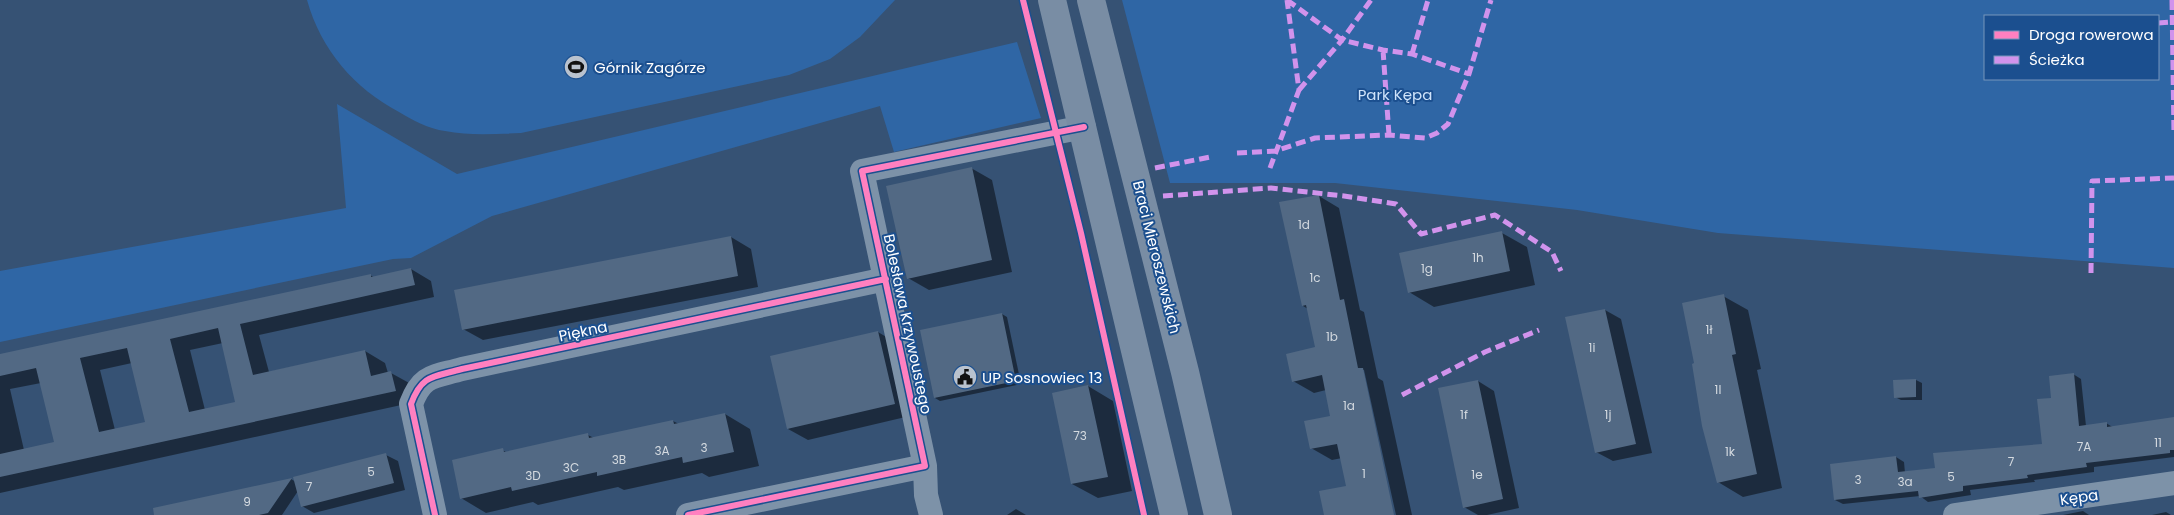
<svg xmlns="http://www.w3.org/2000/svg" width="2174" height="515" font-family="Poppins,sans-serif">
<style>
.green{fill:#2f66a5;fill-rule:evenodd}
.shadow{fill:#0007;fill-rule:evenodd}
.building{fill:#526984;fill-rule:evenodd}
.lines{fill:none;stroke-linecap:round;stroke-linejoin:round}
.minor{stroke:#7d92a8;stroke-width:24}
.secondary{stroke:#798da4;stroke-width:28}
.quiet{stroke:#d193ec;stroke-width:5;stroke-dasharray:10 5;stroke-linecap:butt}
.cycleway-casing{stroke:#1b4f8f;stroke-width:9}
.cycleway{stroke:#ff80c0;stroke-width:6}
.labels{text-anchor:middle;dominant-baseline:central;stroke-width:4;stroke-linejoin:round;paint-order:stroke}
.number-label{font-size:12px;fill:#d4dae0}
.poi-label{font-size:15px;fill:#fff;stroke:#1b4f8f;text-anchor:start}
.park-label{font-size:15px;fill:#cfe3fa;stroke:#1b4f8f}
.street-label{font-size:15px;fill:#fff;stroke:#1b4f8f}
</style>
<rect width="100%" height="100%" fill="#365274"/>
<path class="green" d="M307,0H895L860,37L830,59L789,75L521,133C495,134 470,136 445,131C429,129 412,120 399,112C354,88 321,50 307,0Z
M1122,0H2174V268L1718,233L1577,210L1335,183H1170ZM1985,16H2158V79H1985Z
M1017,42L1041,118L894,152L880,106L492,216L411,258L393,259L0,342V271L346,208L337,104L457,174Z"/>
<path class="shadow" d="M971,168L992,180L1012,272L929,290L908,278Z
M1319,196L1339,208L1360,310L1364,312L1378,378L1383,381L1412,515H1396L1364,370H1362L1393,515H1325L1348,487L1342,458L1332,460L1311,448L1332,417L1326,390L1314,393L1293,381L1317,348L1308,309L1303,306Z
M1502,233L1527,247L1535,285L1434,307L1409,292Z
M731,237L751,249L758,287L483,340L463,329Z
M411,269L431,281L434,297L259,335L269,372L365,351L385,363L388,373H391L411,384L415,402L0,493V356L370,275L375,278ZM223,343L237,403L205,410L190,350ZM132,363L147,423L115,430L100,370ZM41,383L56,443L24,450L10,389Z
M1723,296L1748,310L1761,369L1757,370L1782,488L1743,497L1718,482L1696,364Z
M1605,310L1621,319L1652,453L1613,461L1596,452Z
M1002,314L1007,317L1021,384L940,401L935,398Z
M878,332L898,344L914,415L808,440L788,429Z
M2073,374L2081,379L2086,426L2106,423L2114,428L2174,419V457L2094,467V472L2034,480L2035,482L1970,490L1971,495L1928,502L1920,496L1843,504L1835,500L1896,457L1904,462L1905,473L1936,469L2044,445L2053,399Z
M1916,380L1922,383V400H1901L1895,397V381Z
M1478,381L1494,391L1519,508L1487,515H1478L1464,507Z
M1088,386L1113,401L1132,491L1098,498L1072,484Z
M725,414L750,429L759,466L709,477L702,473L624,490L618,487L538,505L533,502L486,513L461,498L502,450L508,453L588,435L594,438L673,421L679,424Z
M386,455L398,461L405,490L314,513L302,506L298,491L282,515H167L291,479L296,482Z
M1016,509L1026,515H1007Z
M2083,511L2089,515H2063Z
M2166,512L2171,515H2152Z"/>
<path class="building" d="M972,167L992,260L907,279L886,186Z
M1319,195L1340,300L1344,299L1358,368H1363L1394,515H1324L1319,491L1346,486L1337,444L1310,449L1304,421L1330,416L1322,375L1292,382L1286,354L1315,347L1306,305L1302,306L1279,202Z
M1502,231L1510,271L1408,293L1399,253Z
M731,236L738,276L462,330L454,290Z
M411,268L415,285L240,324L253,375L365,350L371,376L391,371L396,391L0,477V454L54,442L36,368L0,376V354L371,274V277ZM218,328L235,402L189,412L170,339ZM127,348L145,422L99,432L80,358Z
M1724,294L1736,354L1732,355L1757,474L1717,483L1702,426L1692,364L1694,363L1682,303Z
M1605,309L1636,444L1595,453L1565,317Z
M1002,313L1016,381L934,398L920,330Z
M878,331L895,404L787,429L770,356Z
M2074,373L2079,426L2107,422V427L2174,417V450H2170V453L2086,463L2087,467L2027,475L2028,478L1963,486V491L1919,498L1918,491L1834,500L1830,464L1896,456L1898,472L1935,468L1933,453L2042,444L2037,399L2051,398L2049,376Z
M1916,379V397L1894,398L1893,380Z
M1478,380L1503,499L1463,508L1438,388Z
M1088,385L1108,477L1071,484L1052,393Z
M725,413L734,452L683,463L682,457L597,476V472L512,491L511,487L460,499L452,460L503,448L504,452L588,433L589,438L673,420L674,424Z
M386,453L394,483L301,507L293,477Z
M292,478L268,513L259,515H154L153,508Z"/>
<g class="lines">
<path class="minor" d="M925,466L926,495L931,515
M435,515L411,404C422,374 434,377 462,369L886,279
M688,515L925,466L862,171L1084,127
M1955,515L2174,483"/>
<path class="secondary" d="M1052,0L1174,515
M1091,0L1185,372L1218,515"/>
<path class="quiet" d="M1287,0L1342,40L1383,50L1412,54L1469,74
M2172,0L2174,135
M2158,23L2171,22
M1383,50L1389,135
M1412,54L1428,0
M1299,90L1342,40L1371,0
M1237,153L1275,151L1315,138L1389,135L1425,138L1437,133L1448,124L1469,74L1491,0
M1155,168L1210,157
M1270,168L1299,90L1287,0
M1163,196L1271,188L1344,196L1396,204L1421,234L1495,215L1552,252L1561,271
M2091,273L2092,181L2174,178
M1402,395L1485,352L1539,330"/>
<g class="cycleway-casing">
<path id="cycleway" d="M1023,0L1081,233L1144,515
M435,515L411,404C422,374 434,377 462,369L886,279
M688,515L925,466L862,171L1084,127"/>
</g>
<use href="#cycleway" class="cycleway"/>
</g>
<defs>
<g id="stadium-disc" transform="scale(1.25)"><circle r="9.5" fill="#b9c2ce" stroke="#1b4f8f"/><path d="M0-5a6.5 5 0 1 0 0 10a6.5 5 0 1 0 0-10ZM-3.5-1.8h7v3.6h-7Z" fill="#111"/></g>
<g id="civic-disc" transform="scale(1.25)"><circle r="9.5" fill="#b9c2ce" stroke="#1b4f8f"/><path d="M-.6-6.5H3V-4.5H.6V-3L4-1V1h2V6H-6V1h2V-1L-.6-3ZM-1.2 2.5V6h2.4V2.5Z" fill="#111"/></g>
</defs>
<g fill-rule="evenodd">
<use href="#stadium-disc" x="576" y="67"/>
<use href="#civic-disc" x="965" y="377"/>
</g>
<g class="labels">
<g class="number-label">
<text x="1304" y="224">1d</text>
<text x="1478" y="257">1h</text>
<text x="1427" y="268">1g</text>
<text x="1315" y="277">1c</text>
<text x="1709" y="329">1ł</text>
<text x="1332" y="336">1b</text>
<text x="1592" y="347">1i</text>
<text x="1718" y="389">1l</text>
<text x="1349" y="405">1a</text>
<text x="1464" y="414">1f</text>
<text x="1608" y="414">1j</text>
<text x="1080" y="435">73</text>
<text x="2158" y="442">11</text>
<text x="2084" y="446">7A</text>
<text x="704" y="447">3</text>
<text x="662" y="450">3A</text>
<text x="1730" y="451">1k</text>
<text x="619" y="459">3B</text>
<text x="2011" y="461">7</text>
<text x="571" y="467">3C</text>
<text x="371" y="471">5</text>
<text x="1364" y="473">1</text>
<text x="1477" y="474">1e</text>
<text x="533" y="475">3D</text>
<text x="1951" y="476">5</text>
<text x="1858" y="479">3</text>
<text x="1905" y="481">3a</text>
<text x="309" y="486">7</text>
<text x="247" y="501">9</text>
</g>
<g class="poi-label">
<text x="594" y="67">Górnik Zagórze</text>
<text x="982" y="377">UP Sosnowiec 13</text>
</g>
<g class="park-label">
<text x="1395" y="94">Park Kępa</text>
</g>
<g class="street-label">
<text transform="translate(1157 257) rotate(76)">Braci Mieroszewskich</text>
<text transform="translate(908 324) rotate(78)">Bolesława Krzywoustego</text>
<text transform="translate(583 331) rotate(-12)">Piękna</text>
<text transform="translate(2079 497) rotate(-8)">Kępa</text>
</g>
</g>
<rect x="1984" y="15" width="175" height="65" fill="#1b4f8f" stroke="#7695bc"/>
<rect x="1994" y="31" width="25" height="8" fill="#ff80c0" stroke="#7695bc"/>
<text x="2029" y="40" font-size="15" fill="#ffffff">Droga rowerowa</text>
<rect x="1994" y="56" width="25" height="8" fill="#d193ec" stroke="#7695bc"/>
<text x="2029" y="65" font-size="15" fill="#ffffff">Ścieżka</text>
</svg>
